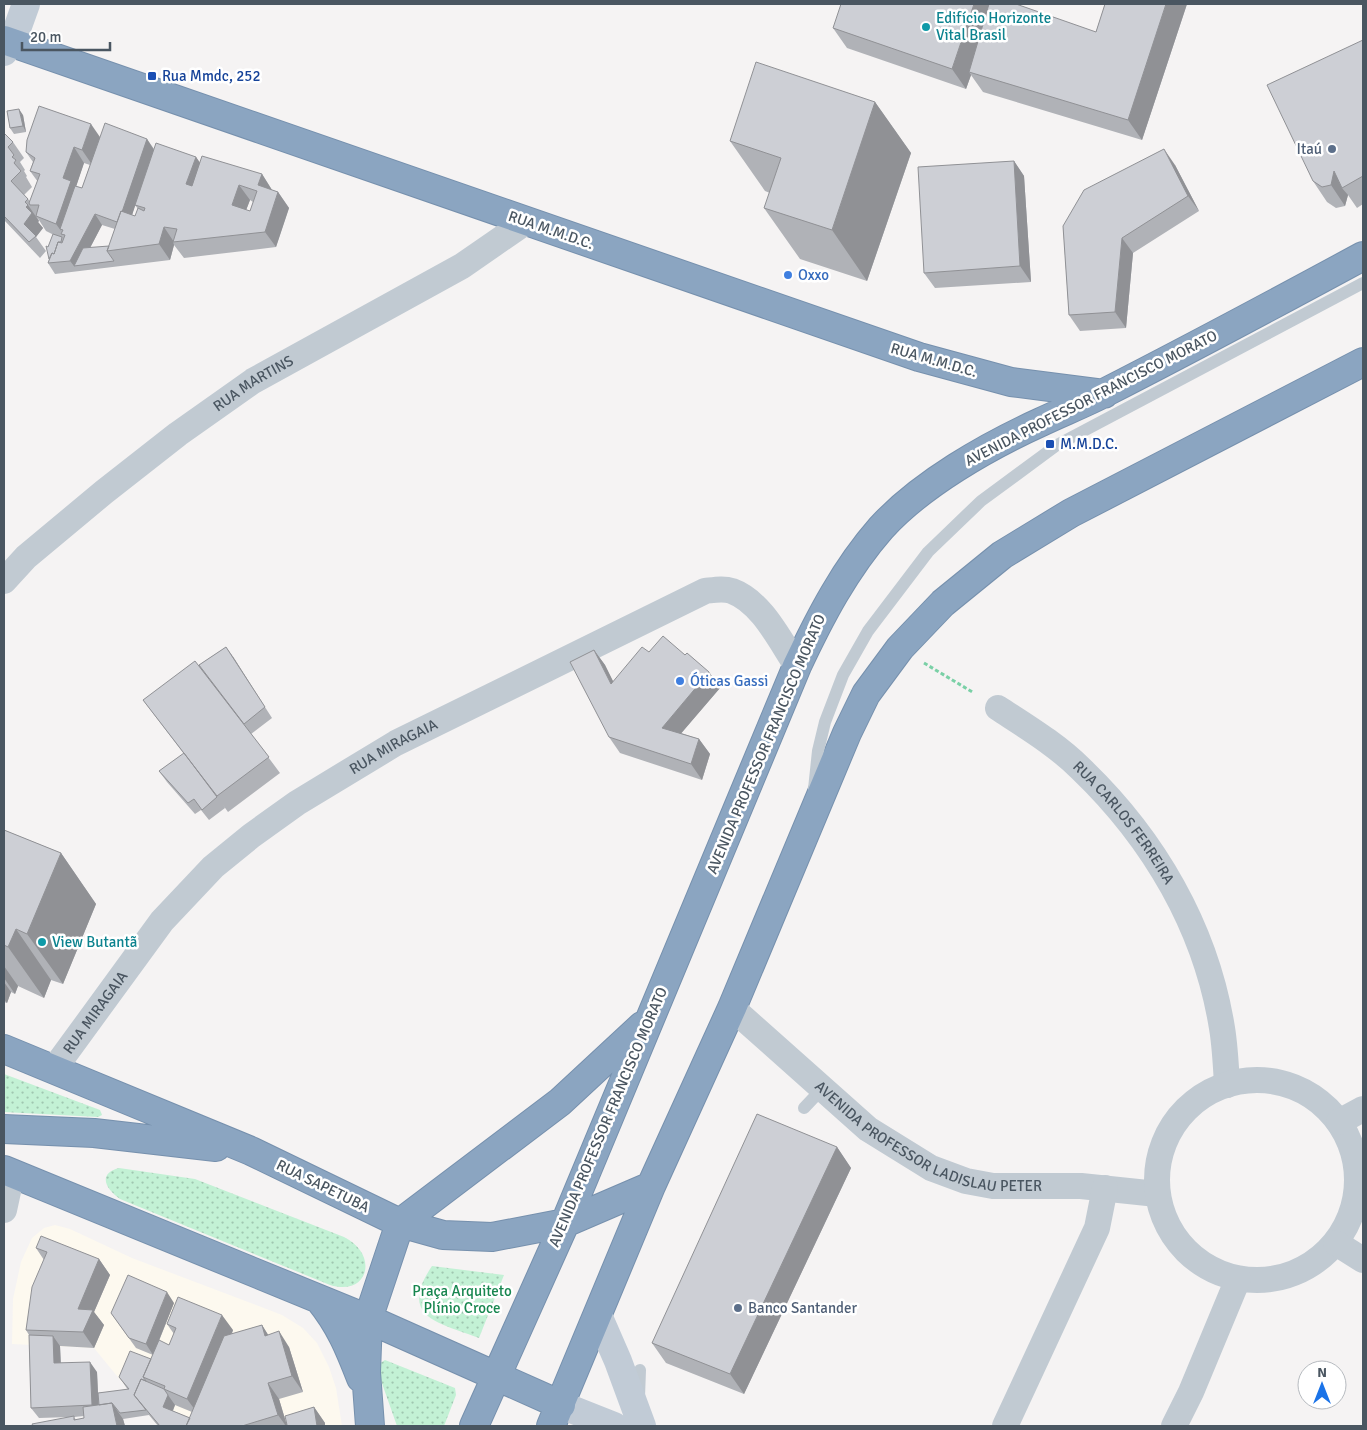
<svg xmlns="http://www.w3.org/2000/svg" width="1367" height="1430" font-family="Signika,sans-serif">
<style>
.commercial{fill:#fdf9ef}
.park{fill:url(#park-dots)}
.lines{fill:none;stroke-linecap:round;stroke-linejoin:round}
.highway-casing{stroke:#7690ad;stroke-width:30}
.path{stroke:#7ad0a6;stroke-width:3;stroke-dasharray:4 2.5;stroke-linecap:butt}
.lane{stroke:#c1cad2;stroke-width:12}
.street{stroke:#c1cad2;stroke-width:26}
.secondary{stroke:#c1cbd6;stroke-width:28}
.highway{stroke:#8ba5c1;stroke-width:28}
.wall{fill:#b0b2b7;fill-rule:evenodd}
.shaded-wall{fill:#909195}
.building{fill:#cdcfd5;stroke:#909195;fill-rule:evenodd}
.culture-dot{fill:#0f9aa8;stroke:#fff;stroke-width:2}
.transit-dot{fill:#1a4fb4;stroke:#fff;stroke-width:2}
.service-dot{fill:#5c6f8a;stroke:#fff;stroke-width:2}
.shop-dot{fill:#3f7fe0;stroke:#fff;stroke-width:2}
.labels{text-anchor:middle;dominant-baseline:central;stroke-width:5;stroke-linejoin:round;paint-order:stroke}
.culture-label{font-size:15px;fill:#0d838f;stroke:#fff;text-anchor:start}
.transit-label{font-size:15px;fill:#164399;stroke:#fff;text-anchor:start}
.service-label{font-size:15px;fill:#4e5e75;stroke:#fff;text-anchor:end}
.street-label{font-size:15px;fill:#4a5661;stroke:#fff}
.shop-label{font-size:15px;fill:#366cbe;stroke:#fff;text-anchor:start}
.park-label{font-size:15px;fill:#17864f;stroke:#fff}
</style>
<defs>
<pattern id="park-dots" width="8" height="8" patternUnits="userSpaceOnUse" patternTransform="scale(1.25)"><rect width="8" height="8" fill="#c3f1d5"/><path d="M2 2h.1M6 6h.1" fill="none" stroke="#a0c6b0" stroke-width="1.8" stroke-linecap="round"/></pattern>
</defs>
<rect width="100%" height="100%" fill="#f5f3f3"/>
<path class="commercial" d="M55,1225L70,1229L132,1258L282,1315L303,1328L317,1343L329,1367L336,1388L342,1426H158L94,1348L12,1344L13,1299L21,1262L32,1238L44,1228Z"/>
<path class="park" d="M4,1074L100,1110L102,1115L98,1117L4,1112Z
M119,1168L195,1179L344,1237C379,1254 369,1297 330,1285L120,1199C106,1189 97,1174 119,1168Z
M432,1266L504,1275L479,1338C440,1323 397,1318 432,1266Z
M385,1360L455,1388L456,1395L444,1426H397L378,1372L379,1364Z"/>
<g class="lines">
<g class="highway-casing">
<path id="highway" d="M4,40L919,357L1011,382L1104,394
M4,1049L251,1151L400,1223L443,1235L492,1237L565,1223L651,1186
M4,1129L94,1133L216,1147
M4,1170L368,1319L561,1405
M319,1299C340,1325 349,1347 361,1378
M370,1426L366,1372L368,1319L400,1223L560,1102L642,1026
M474,1426L565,1223L797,666C820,617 845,569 881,528C921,484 988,446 1041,422C1062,412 1085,403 1106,392C1192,348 1278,302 1363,256
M551,1426L651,1186L732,1008L847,733L866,694L900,648L943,603L1002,555L1071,513L1363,362"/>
</g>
<path class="path" d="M924,663L974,693"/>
<path class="lane" d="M814,789L818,751L825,722L843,675L868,631L928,552L981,501L1057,445L1363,283
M804,1108L822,1089
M639,1397L640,1370"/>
<g class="street">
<path id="s1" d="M4,581L26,557L104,492L178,434L253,381L462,266L527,221"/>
<path id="s2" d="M998,708C1027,727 1057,745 1081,769C1154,839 1206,928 1222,1028C1225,1046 1226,1066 1227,1085"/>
<path id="s3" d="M732,1008L868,1129L931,1168L966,1181L993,1186H1081L1157,1194"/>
<path id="s4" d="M54,1069L162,921L213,867L251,836L297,803L396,743L705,591C714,590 723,588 732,591C762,602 780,641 797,666"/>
<circle cx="1257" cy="1180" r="100"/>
<path d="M1339,1122L1363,1109"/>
<path d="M4,1210L12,1173"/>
<path d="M1336,1243L1363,1260"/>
<path d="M1005,1426L1097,1228L1105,1188"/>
<path d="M1174,1426L1191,1392L1238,1279"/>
</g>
<path class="secondary" d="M4,52L12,43L26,4
M598,1315L618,1361L642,1426
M561,1405L614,1426"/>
<use href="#highway" class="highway"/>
</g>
<path class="wall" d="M1105,4H1187L1142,140L983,92L971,75L966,89L847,48L833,28L1096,32Z
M1363,40V204L1357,208L1348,195L1345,206L1336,208L1327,202L1313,181Z
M875,102L911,153L867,281L800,259L764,208L770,193L765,191L730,141Z
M23,115L26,132L14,134L10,128Z
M4,133L13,142L24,158L20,162L25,170L24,171L27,176L26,177L32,187L24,195L30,201L38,182L30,171L33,162L26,152L100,137L147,139L154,149L196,157L200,163L262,174L272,190L278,192L289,208L276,247L184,258L174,245L170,260L55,274L48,263L49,259L48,247L54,235L46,231L37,217L39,221L38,222L43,228L36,237L46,251L40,258L4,220ZM84,163L90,165L82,188L76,186ZM250,200L253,202L250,211L246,210ZM135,205L138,209L135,216L132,215ZM102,225L115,229L109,246L90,248Z
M1014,161L1024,176L1031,282L935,288L924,273Z
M1175,165L1199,211L1133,253L1126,328L1080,331L1069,315L1063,226Z
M226,647L272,718L251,734L280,773L228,812L223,805L225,808L209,820L201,810L195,814L167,782L159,771L184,754L143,700L199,665Z
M594,650L605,665L613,682L649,652L685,655L709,672L720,688L681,733L699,739L710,754L702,780L620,753L609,737Z
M4,830L61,853L96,904L63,984L51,980L44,998L18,986L15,994L11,992L7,1003L4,1002Z
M837,1147L851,1168L744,1394L666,1363L652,1343Z
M36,1248L99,1259L110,1275L94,1312L104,1325L94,1348L60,1346L61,1363L97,1372L98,1393L128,1390L119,1377L151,1359L153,1355L136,1348L111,1313L174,1303L159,1341L169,1345L174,1334L167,1324L233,1330L232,1334L262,1325L268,1335L289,1347L303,1392L279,1399L286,1422L314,1407L325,1423V1426H158L149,1415L123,1419L125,1426H33L70,1417L39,1418L31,1408L29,1335L26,1330L44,1260ZM175,1405L192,1412L190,1418L173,1411ZM84,1416V1418L76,1420L74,1417Z"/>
<path class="shaded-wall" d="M974,4H995L969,72L971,75L966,89L952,69Z
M1166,4H1187L1142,140L1128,120Z
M875,102L911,153L867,281L832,230Z
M19,109L23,115L26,132L23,126Z
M91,124L102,140L93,166L82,150Z
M147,139L154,150L126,233L118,222Z
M74,147L84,163L76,187L63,230L60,229L64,235L56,224L63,178Z
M1164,149L1175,165L1199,211L1188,196Z
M196,157L207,173L197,200L186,184Z
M1014,161L1024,176L1031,282L1020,266Z
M1334,171L1342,188L1348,195L1345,206L1331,185Z
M262,174L272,190L258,185Z
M239,185L250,200L242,221L232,205Z
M278,192L289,208L276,247L265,232Z
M28,205L39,221L38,222L43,228L36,237L24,224L26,207Z
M95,214L102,225L81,265L74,266L78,271L70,261Z
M164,227L174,242H173L174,245L170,260L159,244Z
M1122,238L1133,253L1126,328L1115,312Z
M226,647L234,658L272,718L265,707Z
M594,650L605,665L622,699L611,684Z
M709,672L720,688L673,743L662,728Z
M699,739L710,754L702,780L691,764Z
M61,853L96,904L63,984L27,934Z
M16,929L51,980L44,998L8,947Z
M4,966L18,986L15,994L4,978Z
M4,982L11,992L7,1003L4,999Z
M837,1147L851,1168L744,1394L730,1374Z
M99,1259L110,1275L94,1312L104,1325L94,1348L83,1332L78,1309Z
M167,1292L174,1303L153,1355L146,1344Z
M222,1315L233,1330L198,1414L187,1399Z
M262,1325L272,1341L265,1336Z
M279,1331L289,1347L303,1392L292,1376Z
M53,1336L60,1346L61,1373L54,1363Z
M90,1362L97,1372L99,1416L92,1405Z
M268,1383L279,1399L287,1426H286L278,1415Z
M168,1395L175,1405L170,1417L163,1407Z
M112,1403L123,1419L125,1426H117Z
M314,1407L325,1423V1426H317Z"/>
<path class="building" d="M841,4H974L952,69L833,28Z
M989,4H1016L1096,32L1105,4H1166L1128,120L969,72Z
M1363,40V176L1342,188L1334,171L1331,185L1322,187L1313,181L1267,85Z
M756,62L875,102L832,230L764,208L781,158L730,141Z
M39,106L91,124L82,150L74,147L63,178L71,181L56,224L36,216L39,205H30L29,203L40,174L30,171L35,158L26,152L27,140Z
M19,109L23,126L10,128L7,111Z
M105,123L147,139L122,212L121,211L117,222L95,214L70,261L48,263L52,253L54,254L58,242L62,243L65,235L61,234L63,230L60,229L75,186L82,188Z
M4,133L13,142L8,147L14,155L12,157L16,160L14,163L21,171L11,181L28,199L25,202L28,205L26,207L32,213L24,224L36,236L29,242L4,216Z
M156,143L196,157L186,184L192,186L202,156L262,174L258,185L278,192L265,232L173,242L177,229L164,227L159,244L107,251L121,211L135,216L138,208L144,211L145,208L135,205ZM239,185L257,191L250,211L232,205Z
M1164,149L1188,196L1122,238L1115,312L1069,315L1063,226L1084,190Z
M1014,161L1020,266L924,273L918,167Z
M53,234L62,237L61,242H58L54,254L52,253L49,259L46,246L48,247Z
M109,246L107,251L114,261L74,266L83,248Z
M663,636L685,655L687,653L709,672L662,728L699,739L691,764L609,737L570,662L594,650L611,684L642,647L649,652Z
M226,647L265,707L244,724L199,665Z
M195,661L269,757L217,796L143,700Z
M184,753L217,797L202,810L194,799L188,803L159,771Z
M4,830L61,853L27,934L16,929L8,947L4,945Z
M757,1114L837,1147L730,1374L652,1343Z
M41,1236L99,1259L78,1309L93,1310L83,1332L26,1330L32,1287L47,1252L36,1248Z
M128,1275L167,1292L146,1344L129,1338L111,1313Z
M178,1297L222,1315L187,1399L164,1389L165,1386L143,1377L159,1340L169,1345L176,1328L167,1324Z
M262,1325L265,1336L279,1331L292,1376L268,1383L278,1415L242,1426H186L224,1336Z
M29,1335L53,1336L54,1363L90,1362L92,1405L31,1408Z
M130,1351L151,1359L143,1377L146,1381L141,1379L134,1395L146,1410L120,1413L112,1403L99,1405L98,1393L129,1389L119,1377Z
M141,1379L164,1389L168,1395L163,1407L190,1418L186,1426H160L134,1395Z
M112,1403L117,1426H33L32,1424L74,1416V1420L84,1418L83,1407Z
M314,1407L317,1426H280L287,1425L285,1416Z"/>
<g class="culture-dot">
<circle cx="926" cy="27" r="5"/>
<circle cx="42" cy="942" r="5"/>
</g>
<g class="transit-dot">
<rect x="147" y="71" width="10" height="10" rx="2.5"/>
<rect x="1045" y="439" width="10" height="10" rx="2.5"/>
</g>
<g class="service-dot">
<circle cx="1332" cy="149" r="5"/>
<circle cx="738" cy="1308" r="5"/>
</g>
<g class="shop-dot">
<circle cx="788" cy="275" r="5"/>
<circle cx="680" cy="681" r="5"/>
</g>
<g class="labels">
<g class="culture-label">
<text x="936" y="18">Edifício Horizonte<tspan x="936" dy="17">Vital Brasil</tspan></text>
<text x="52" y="942">View Butantã</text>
</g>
<g class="transit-label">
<text x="162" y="76">Rua Mmdc, 252</text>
<text x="1060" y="444">M.M.D.C.</text>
</g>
<g class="service-label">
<text x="1322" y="149">Itaú</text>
<text x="748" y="1308" text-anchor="start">Banco Santander</text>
</g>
<g class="street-label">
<text transform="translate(551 230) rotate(19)">RUA M.M.D.C.</text>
<text transform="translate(934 360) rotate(16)">RUA M.M.D.C.</text>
<text stroke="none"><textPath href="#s1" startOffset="319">RUA MARTINS</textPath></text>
<text transform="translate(1091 398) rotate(-27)">AVENIDA PROFESSOR FRANCISCO MORATO</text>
<text transform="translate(766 744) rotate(-67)">AVENIDA PROFESSOR FRANCISCO MORATO</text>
<text stroke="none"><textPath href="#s4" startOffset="475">RUA MIRAGAIA</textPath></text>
<text stroke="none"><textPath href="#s2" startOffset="172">RUA CARLOS FERREIRA</textPath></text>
<text stroke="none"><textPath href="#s4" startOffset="70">RUA MIRAGAIA</textPath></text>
<text transform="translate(608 1117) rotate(-67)">AVENIDA PROFESSOR FRANCISCO MORATO</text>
<text stroke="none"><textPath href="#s3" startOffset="242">AVENIDA PROFESSOR LADISLAU PETER</textPath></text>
<text transform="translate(323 1186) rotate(26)">RUA SAPETUBA</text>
</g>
<g class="shop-label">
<text x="798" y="275">Oxxo</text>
<text x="690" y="681">Óticas Gassi</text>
</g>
<g class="park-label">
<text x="462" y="1291">Praça Arquiteto<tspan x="462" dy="17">Plínio Croce</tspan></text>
</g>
</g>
<rect width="1367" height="1430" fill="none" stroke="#4a5661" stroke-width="10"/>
<g transform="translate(1322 1385)"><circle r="24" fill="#ffffff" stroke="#b7bbc0"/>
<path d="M0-4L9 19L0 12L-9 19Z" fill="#1a73e8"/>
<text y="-8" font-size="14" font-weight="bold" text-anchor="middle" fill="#4a5661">N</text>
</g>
<path d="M22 42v8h88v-8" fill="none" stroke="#4a5661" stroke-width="2.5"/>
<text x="30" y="42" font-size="15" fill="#4a5661" stroke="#ffffff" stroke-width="4" paint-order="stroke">20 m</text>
</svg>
